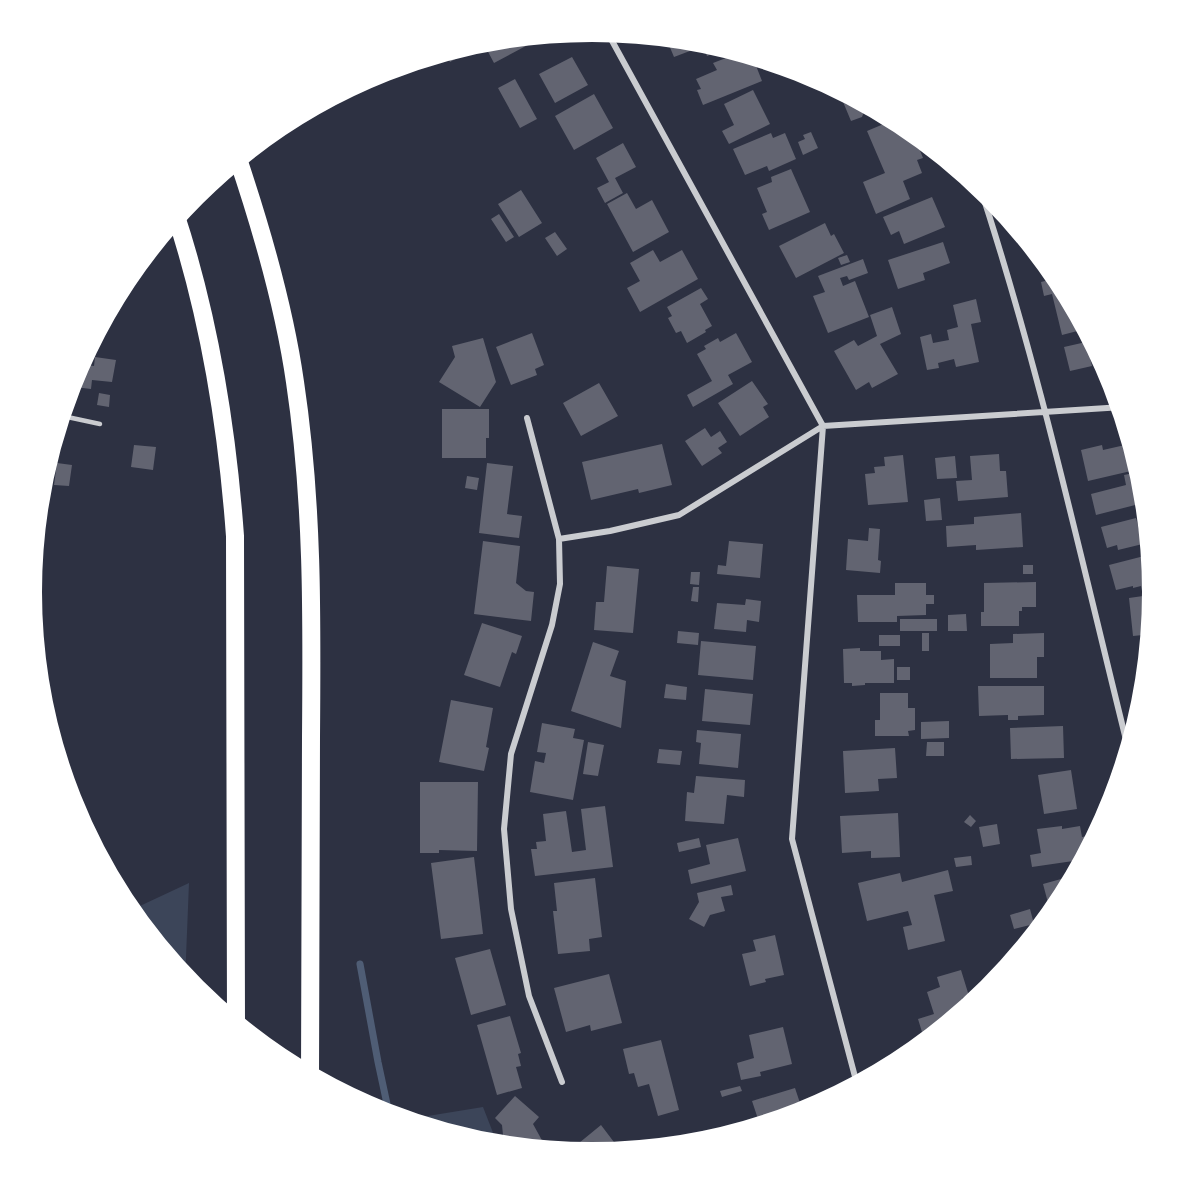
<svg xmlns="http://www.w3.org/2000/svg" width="1184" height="1184" font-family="'PT Sans Narrow',sans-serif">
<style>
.green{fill:#3c4559}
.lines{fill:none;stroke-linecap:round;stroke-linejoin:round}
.stream{stroke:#4f5d75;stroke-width:7}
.building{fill:#626471}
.service{stroke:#caccd0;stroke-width:4.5}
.minor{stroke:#caccd0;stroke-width:6}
.motorway{stroke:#fff;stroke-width:18}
.rim{fill:none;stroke:#fff;stroke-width:8}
</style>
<rect width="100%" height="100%" fill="#2d3142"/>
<path class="green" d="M189,883L185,982L127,912Z
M483,1107L499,1148L481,1146L397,1121Z"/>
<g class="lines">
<path class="stream" d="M360,964L378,1062L390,1118"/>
</g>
<path class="building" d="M554,31L494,63L486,48L510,35Z
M674,35L703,38L730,46L707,56L703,46L674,57L666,38Z
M469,42L474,49L450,62L446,53Z
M744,51L751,53L762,81L703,105L697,90L701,89L696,79L717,70L713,63Z
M572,57L588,85L555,103L539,74Z
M515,79L537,119L520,128L498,88Z
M836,85L873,105L865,109L862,117L851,121Z
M753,90L770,124L729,144L722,131L734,125L724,104Z
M594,94L613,128L574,150L555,116Z
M898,118L910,125L923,158L917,160L922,173L903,181L910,199L876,214L863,182L885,173L867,131Z
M811,132L818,148L803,155L798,142L805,139L803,135Z
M771,133L773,138L785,133L796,159L769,171L767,166L745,175L733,149Z
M623,143L636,167L615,178L623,193L605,203L597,188L609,182L596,158Z
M791,169L810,212L769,230L762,214L767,212L757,188L772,182L771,177Z
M521,190L542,223L519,237L498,204Z
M627,193L636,209L652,200L669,232L633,252L607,204Z
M932,197L945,227L904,244L899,231L891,235L883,217Z
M499,214L514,237L506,242L491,219Z
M825,223L831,236L834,234L844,253L796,278L779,246Z
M555,232L567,249L557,256L545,238Z
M943,242L950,263L923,273L925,280L898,289L888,260Z
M653,250L660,262L682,250L698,279L640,312L627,288L640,281L630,263Z
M847,255L850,262L841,265L838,258Z
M863,259L868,273L849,280L847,276L840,278L843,286L855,281L869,317L828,333L813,296L825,292L818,276Z
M1061,277L1062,278L1089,328L1062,335L1052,294L1044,296L1041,282Z
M701,288L708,299L700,304L712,326L705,330L706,332L687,343L681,331L676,333L668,318L672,316L667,307Z
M976,299L981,322L971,324L979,362L956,367L954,359L938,363L939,368L927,370L920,337L931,334L933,343L949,340L947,330L958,327L953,305Z
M892,307L901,334L880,344L898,374L872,388L869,382L856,390L834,351L854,340L858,346L877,336L870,315Z
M532,333L544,365L535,369L537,375L511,385L496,347Z
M736,333L752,362L728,375L733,384L693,407L687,395L712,381L697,354L706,349L704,346L718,338L720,342Z
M483,338L496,382L480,407L439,382L455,357L452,346Z
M1086,342L1092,366L1070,371L1064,347Z
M81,356H83L81,364L94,366L95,357L116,360L112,382L92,380L91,389L67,386Z
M752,381L768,404L763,407L769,417L740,436L718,403Z
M599,383L618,416L581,436L563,403Z
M99,393L110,395L109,407L97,405Z
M442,409H489V438H486V458H442Z
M705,428L711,437L720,431L727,442L718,448L722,453L702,466L685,441Z
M662,444L672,485L639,493L638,489L591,500L582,462Z
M134,445L156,447L153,470L131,467Z
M1102,445L1103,450L1125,445L1131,471L1088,481L1081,450Z
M999,454L1000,471H1006L1008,497L958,501L956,481L972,480L970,456Z
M903,455L908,502L868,505L865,474L875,473L874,467L885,466L884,457Z
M955,456L957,478L937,479L935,458Z
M57,463L72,465L69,486L54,485Z
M487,463L513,466L507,514L522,516L519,538L479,533Z
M1143,471L1146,483L1143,484L1147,502L1096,515L1091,494L1126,485L1124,475Z
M467,476L479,478L477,490L465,488Z
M940,498L942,520L926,521L924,500Z
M1149,507L1150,518L1143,520L1140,509Z
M1021,513L1023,547L976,550V545L947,547L946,526L974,524V517Z
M1136,518L1140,534L1148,532L1151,542L1118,550L1117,545L1107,548L1101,527Z
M869,528L880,529L878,560L881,561L880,573L846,570L848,539L868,541Z
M483,541L520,546L516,583L526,591L534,592L531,621L474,614Z
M729,541L763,544L760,578L717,574L718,565L726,566Z
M1148,555L1152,569H1155L1156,587L1142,591L1141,586L1133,588V586L1116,590L1109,565Z
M1023,565H1033V574H1023Z
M607,566L639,569L633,633L594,630L596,602H604Z
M691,572H700L699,585L690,584Z
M1036,582V607H1022V611H1019V626H981V612H984V583Z
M895,583H926V595H934V604H926V615L897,616V622H858L857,595H895Z
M693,587H699L698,602L691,601Z
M1157,594L1153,634L1133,636L1129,598Z
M746,599L761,601L759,622L747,620L746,632L714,629L717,603L745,605Z
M966,614L967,631H948V615Z
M900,619H937V631H900Z
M482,623L522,636L516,654L512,652L500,687L464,675Z
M678,631L699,633L698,645L677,643Z
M922,633H929V651H922Z
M1044,633V657H1037V678H990V644L1013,643V634Z
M879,635H900V646H879Z
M701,641L756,646L753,680L698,675Z
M593,642L619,651L610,676L626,681L621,728L571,711Z
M1152,645L1150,661L1145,662L1142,647Z
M860,648V651H881V660L894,659V683H865V685L852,686V683H844L843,649Z
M897,667H910V680H897Z
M666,684L687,687L686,700L664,698Z
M978,686H1044V715L1018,716V720H1008V715L979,716Z
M705,689L753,694L750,725L702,721Z
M880,693H908V708H915V730L908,731L909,736H875V720H880Z
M451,700L493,708L486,747L489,748L484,771L439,762Z
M949,721V738L921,739V722Z
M542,723L575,729L573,738L584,740L573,800L530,792L535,761L544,763L546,753L537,752Z
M1063,726L1064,758L1011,759L1010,728Z
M697,730L741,734L738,768L699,764L701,743L696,742Z
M588,742L604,745L598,776L583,774Z
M927,742H944V756H926Z
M895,748L897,778L878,779L879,791L845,793L843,751Z
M659,749L682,751L680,765L657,763Z
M1071,770L1077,809L1044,814L1038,775Z
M696,776L745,780L744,797L727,795L724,824L685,821L687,792L694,793Z
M420,782H478L477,851L439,850V853H420Z
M605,806L613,867L535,876L531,849H537L536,842L546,841L543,814L566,811L572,852L586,850L581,809Z
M898,813L900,857L871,858V851L842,853L840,816Z
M970,815L976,821L971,827L964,822Z
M997,824L1000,844L983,847L979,827Z
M1062,826V829L1080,826L1082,837L1100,834L1087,859L1032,867L1030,855L1041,853L1037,829Z
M699,838L701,847L679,852L677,843Z
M738,838L746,871L691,884L688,870L710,864L706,845Z
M971,856L972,865L956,867L954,858Z
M474,857L483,934L441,939L431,863Z
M948,870L953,891L934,895L945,941L908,950L903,927L912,925L908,911L867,921L858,883L900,873L902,882Z
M1079,874L1062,906L1056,913L1051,914L1043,884Z
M595,878L602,937L589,939L590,951L558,954L553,911H557L554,883Z
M731,885L733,895L721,897L725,911L710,915L704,927L689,919L699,902L697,893Z
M1030,909L1034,924L1014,929L1010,915Z
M775,935L784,975L765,979L766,982L750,986L742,954L756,951L753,940Z
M490,949L506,1005L471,1015L455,958Z
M961,970L969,996L962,998L967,1011L961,1012L962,1015L926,1045L918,1019L934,1014L927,992L940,987L937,977Z
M609,974L622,1023L591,1031L590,1025L566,1032L554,988Z
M510,1016L521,1053L518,1054L521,1066L516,1067L522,1088L497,1095L477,1025Z
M783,1027L792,1064L760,1072L761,1076L741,1080L737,1063L754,1058L749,1035Z
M661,1040L679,1110L658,1116L649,1084L638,1087L634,1073L629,1074L623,1049Z
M740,1086L742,1091L722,1097L720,1091Z
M795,1088L804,1115L763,1128L760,1118L758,1119L752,1101Z
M515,1096L539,1117L533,1124L549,1153L506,1149L499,1137L503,1135L502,1125L495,1118Z
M601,1125L623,1154L589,1157L579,1143Z"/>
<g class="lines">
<path class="service" d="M58,415L100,424"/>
<path class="minor" d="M605,28L823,426L792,839L858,1088
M978,181C1040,369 1082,564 1130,756
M527,418L559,539L560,584L552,625L511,754L504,829L511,909L529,996L562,1082
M559,539L610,531L679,515L823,426L1123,407"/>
<path class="motorway" d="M237,156C262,230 284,305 295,382C313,502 312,617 311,737C311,851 311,965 310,1079
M175,213C210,319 227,426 235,536L236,1027"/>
</g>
<path d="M0 0H1184V1184H0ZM38 592a554 554 0 1 1 1108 0a554 554 0 1 1-1108 0Z" fill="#fff" fill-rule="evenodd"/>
<path class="rim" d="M38 592a554 554 0 1 1 1108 0a554 554 0 1 1-1108 0Z"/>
</svg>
